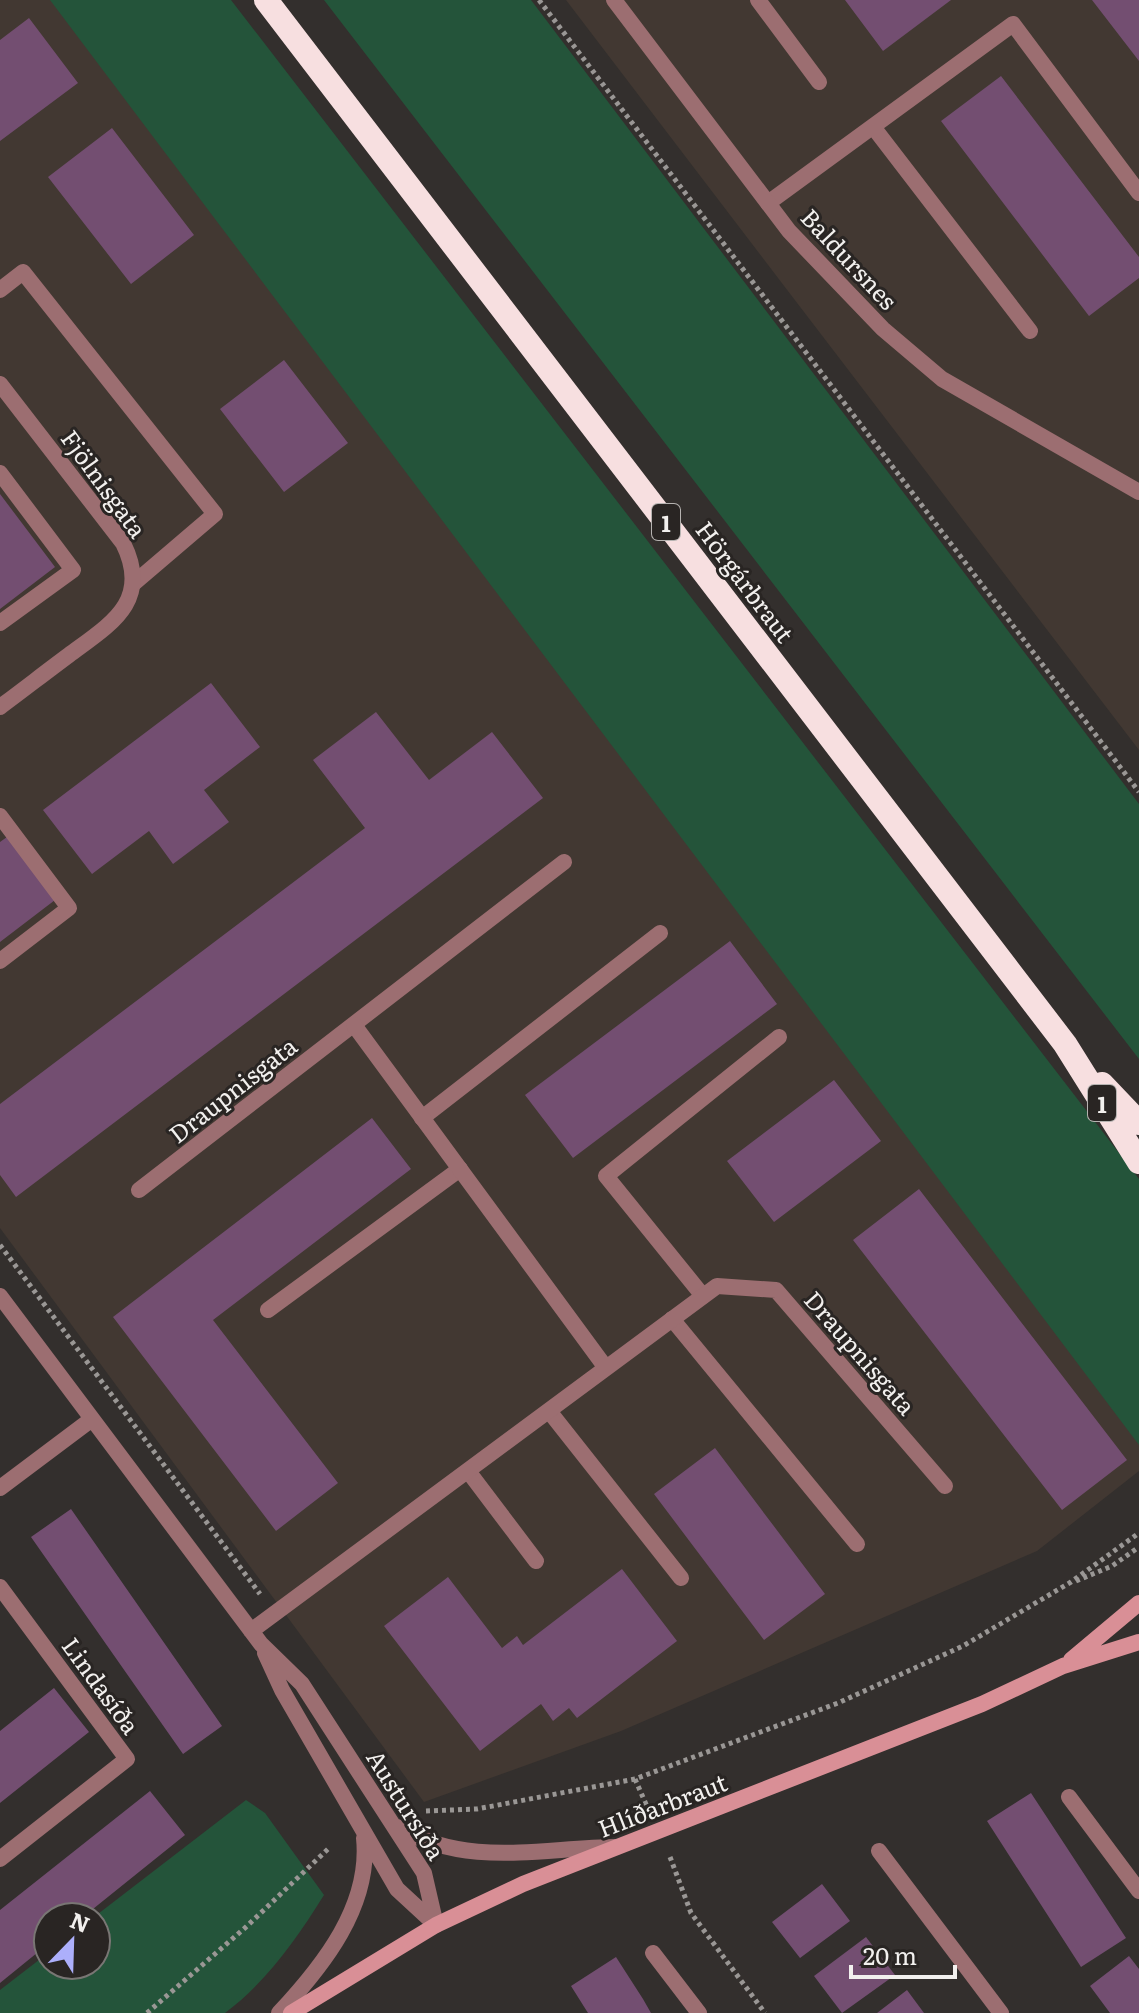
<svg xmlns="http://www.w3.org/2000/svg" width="1139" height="2013" font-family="Literata,serif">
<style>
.built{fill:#423832}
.green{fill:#24543a}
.building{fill:#734e71}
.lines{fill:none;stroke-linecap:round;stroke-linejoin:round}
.path{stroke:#9a9795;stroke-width:5;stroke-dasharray:4 4;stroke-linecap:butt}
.lane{stroke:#9c6e71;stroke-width:16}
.street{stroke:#9c6e71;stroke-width:16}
.secondary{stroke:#d98f96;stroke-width:16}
.highway{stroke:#f7dfe0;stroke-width:24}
.labels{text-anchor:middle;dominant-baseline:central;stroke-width:6;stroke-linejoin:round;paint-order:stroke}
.shield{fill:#292523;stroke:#b6b3b1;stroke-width:2}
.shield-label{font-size:22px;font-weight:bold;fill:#f2f0ee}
.street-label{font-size:24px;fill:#f2f0ee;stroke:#292523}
</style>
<rect width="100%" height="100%" fill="#332f2d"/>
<path class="built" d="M0,0H91L1139,1294V1471L1037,1551L621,1731L424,1802L0,1228Z
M566,0H1139V750L791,295Z"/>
<path class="green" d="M50,0H231L1139,1179V1445Z
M324,0H531L1139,804V1059Z
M246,1800L265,1813L324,1895C296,1940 267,1981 225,2013H0V1990L48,1953V1965H96L94,1917Z"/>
<path class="building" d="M845,0H951L883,51Z
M1092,0H1139V61Z
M29,18L78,83L0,141V40Z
M1001,76L1139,257V278L1089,316L941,121Z
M112,128L194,235L131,284L48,177Z
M284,360L348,443L284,492L220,409Z
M0,494L55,567L0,609Z
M211,683L260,747L204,790L229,822L173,864L149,831L92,874L43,810Z
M376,712L429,780L492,732L543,798L16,1197L0,1175V1104L365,828L313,760Z
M7,837L55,900L0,942V842Z
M730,941L777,1004L573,1158L525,1095Z
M834,1080L881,1141L774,1222L727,1161Z
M372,1118L411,1169L213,1320L338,1483L276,1531L113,1317Z
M919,1189L1127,1460L1062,1510L853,1240Z
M715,1448L825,1594L764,1640L654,1494Z
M71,1509L222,1726L183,1754L31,1537Z
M622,1569L677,1641L577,1718L569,1708L553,1721L541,1704L480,1751L384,1626L448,1577L502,1648L517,1636L523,1645Z
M54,1688L89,1732L0,1803V1731Z
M150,1791L185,1835L83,1917H48V1944L0,1983V1910Z
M1031,1793L1126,1938L1081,1967L987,1821Z
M822,1884L850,1921L800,1958L772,1922Z
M866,1937L895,1975L842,2013L814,1976Z
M1129,1956L1139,1969V2013H1110L1090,1986Z
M616,1957L643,1999L651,2013H588L571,1986Z
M907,1990L924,2013H877Z"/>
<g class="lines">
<path class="path" d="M539,0L1139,792
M0,1245L260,1594
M1076,1581L1112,1566L1139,1547
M635,1779L649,1811
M426,1811L477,1809L635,1779L838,1703L963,1646L1071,1582L1139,1533
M670,1857L691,1913L765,2013
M147,2013L246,1927L329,1848"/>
<path class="lane" d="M758,0L819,82
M874,128L1030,331
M768,203L1013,24L1139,193
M0,290L23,272L215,514L133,584
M0,473L73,570L0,623
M0,816L69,908L0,961
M422,1118L660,933
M139,1190L564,862
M703,1296L606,1176L779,1037
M268,1310L460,1169
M672,1319L857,1544
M549,1411L681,1578
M468,1471L536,1561"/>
<path class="street" d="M614,0L789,231L883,329L942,379L1139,492
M0,384L123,543C152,601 111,624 69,655C46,672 23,690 0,707
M354,1025L606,1368
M0,1296L261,1644L302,1684L424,1873L436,1925
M0,1488L92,1419
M0,1587L127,1759L0,1859
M251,1631L717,1286L776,1290L945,1486
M265,1653L282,1690L397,1889L436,1925
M1069,1797L1139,1891
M397,1827C467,1868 539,1848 616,1847
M879,1851L1001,2013
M653,1953L699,2013
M279,2013C323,1966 371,1906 364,1838"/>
<path class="secondary" d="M1071,1660L1139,1603
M291,2013L436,1925L523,1884L982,1704L1063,1666L1139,1642"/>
<path class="highway" d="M266,0L1065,1044L1139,1162
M1102,1084L1139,1123"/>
</g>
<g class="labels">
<g class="shield">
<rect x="652" y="504" width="28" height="36" rx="6"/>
<rect x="1088" y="1085" width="28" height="36" rx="6"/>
</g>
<g class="shield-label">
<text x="666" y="522">1</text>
<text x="1102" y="1103">1</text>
</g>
<g class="street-label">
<text transform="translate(850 258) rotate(47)">Baldursnes</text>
<text transform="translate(105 483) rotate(54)">Fjölnisgata</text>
<text transform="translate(746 581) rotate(53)">Hörgárbraut</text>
<text transform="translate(232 1089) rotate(-38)">Draupnisgata</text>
<text transform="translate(861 1352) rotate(49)">Draupnisgata</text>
<text transform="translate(102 1685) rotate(54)">Lindasíða</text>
<text transform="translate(407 1804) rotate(58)">Austursíða</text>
<text transform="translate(662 1804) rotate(-21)">Hlíðarbraut</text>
</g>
</g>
<g transform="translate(72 1941) rotate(23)"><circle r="38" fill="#292523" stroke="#797674" stroke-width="2"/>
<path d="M0-6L14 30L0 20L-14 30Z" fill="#acaffb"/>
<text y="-12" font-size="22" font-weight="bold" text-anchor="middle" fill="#f2f0ee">N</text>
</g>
<path d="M851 1965v12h104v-12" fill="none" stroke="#f2f0ee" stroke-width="4"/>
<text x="863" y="1965" font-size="24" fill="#f2f0ee" stroke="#292523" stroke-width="6" paint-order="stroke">20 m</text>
</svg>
